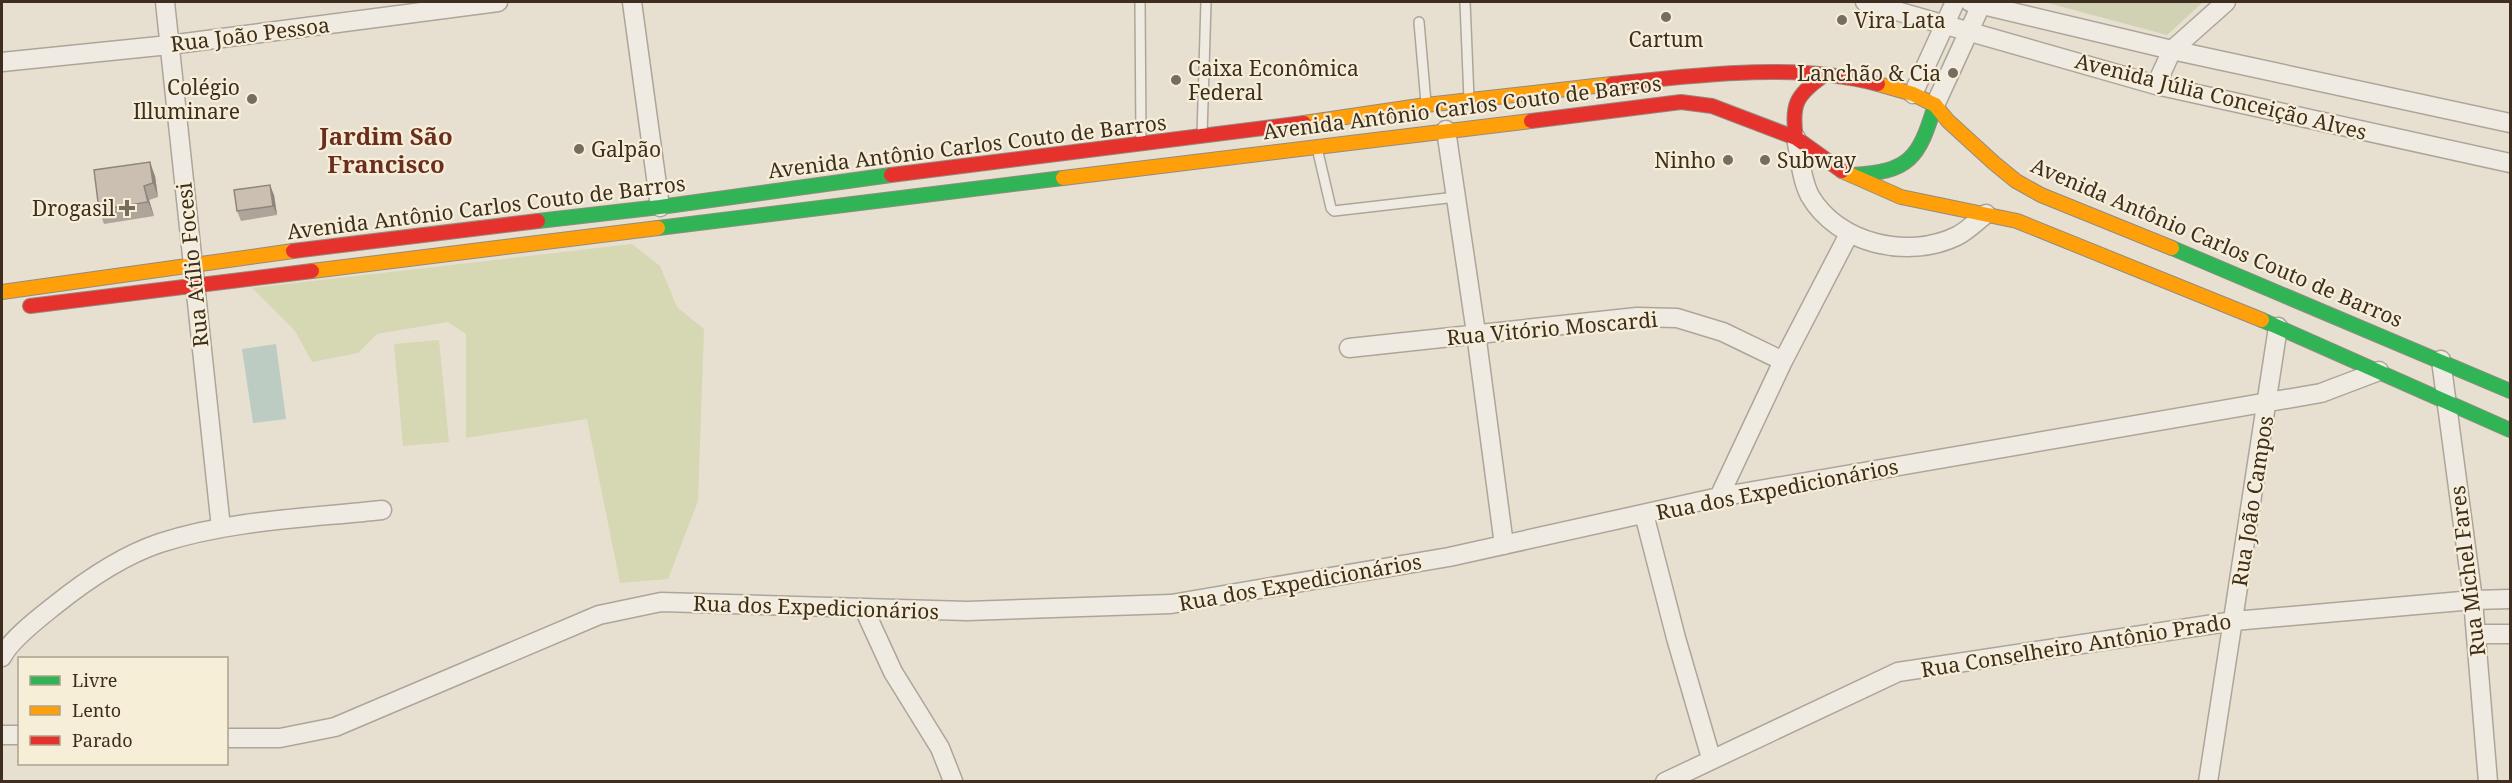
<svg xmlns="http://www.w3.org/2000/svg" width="2512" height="783" font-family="'Noto Serif',serif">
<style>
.green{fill:#d6d7b3}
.cemetery{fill:#d1d1b3}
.water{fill:#bcccc2}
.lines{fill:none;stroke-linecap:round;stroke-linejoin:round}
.lane-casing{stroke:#ada599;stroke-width:12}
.street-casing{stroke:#ada599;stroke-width:21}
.fast-casing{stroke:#928b80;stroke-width:16}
.slow-casing{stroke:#928b80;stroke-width:16}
.jam-casing{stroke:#928b80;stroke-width:16}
.lane{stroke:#efebe3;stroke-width:9}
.street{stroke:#efebe3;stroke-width:18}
.fast{stroke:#30b455;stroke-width:14}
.slow{stroke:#ff9f0a;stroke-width:14}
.jam{stroke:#e5322d;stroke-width:14}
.wall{fill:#afa499}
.shaded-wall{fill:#8e867d}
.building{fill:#cbbfb2;stroke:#8e867d;stroke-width:1.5}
.poi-dot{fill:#786c5e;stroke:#f7eed8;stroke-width:2}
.labels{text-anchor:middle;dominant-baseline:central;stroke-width:4.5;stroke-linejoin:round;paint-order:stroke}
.poi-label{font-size:21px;fill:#3d2e20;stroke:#f7eed8;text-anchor:start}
.street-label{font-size:21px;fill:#3d2e20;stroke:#f7eed8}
.quarter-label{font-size:24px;font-weight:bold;fill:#6b2e1e;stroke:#f7eed8}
</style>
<rect width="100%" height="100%" fill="#e7e0d1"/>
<path class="green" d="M632,244L660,266L677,307L704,329L698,501L668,579L620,583L587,419L466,438V334L448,322L377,334L358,353L312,362L295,331L252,288Z
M439,340L449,442L403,446L394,344Z"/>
<path class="cemetery" d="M2044,2H2203L2167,35Z"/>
<path class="water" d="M276,344L286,419L253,423L242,349Z"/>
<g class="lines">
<g class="lane-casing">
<path id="lane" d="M1140,2L1141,140
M1465,2L1469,99
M1419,22L1426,103
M1202,135L1206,2
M1317,148L1331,208L1334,211L1456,197"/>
</g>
<g class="street-casing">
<path id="street" d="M165,2L221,528
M632,2L660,207
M1865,2L2156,85L2510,163
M1970,2L2172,50L2510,123
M2,62L169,45L498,2
M2156,85L2172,50L2226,2
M1913,94L1955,2
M1935,105L1981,5
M1446,130L1476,333L1504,545
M1796,138C1800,157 1801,179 1810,196C1838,244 1908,260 1957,236C1967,231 1977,221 1986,214
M1349,348L1637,317L1677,318L1723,332L1783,361
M2441,360L2473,600L2488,782
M1719,497L1783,361L1849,234
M1644,514L1676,638L1711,758
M864,609L893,672L940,748L953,781
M2476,634H2510
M2,657C10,640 39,618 54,606C85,581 121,556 160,543C231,520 309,518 382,510
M2,735H20
M226,738H280L335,727L599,615L661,602L967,611L1171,604L1449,557L1719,497L2321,393L2379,371
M1665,782L1898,672L2234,621L2473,600L2510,599
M2208,782L2278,327"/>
</g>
<g class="fast-casing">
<path id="fast" d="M1852,175C1910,172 1919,158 1935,105
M538,221L660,207L891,175
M658,228L1063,178
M2172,248L2510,391
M2262,320L2510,430"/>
</g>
<g class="slow-casing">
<path id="slow" d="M1878,84L1913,94L1935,105L1948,121L1994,163L2016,181L2041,195L2172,248
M1304,123L1426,105L1612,84
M1842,171L1901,197L2017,221L2262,320
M1063,178L1531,121
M312,271L658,228
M2,292L293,251"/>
</g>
<g class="jam-casing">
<path id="jam" d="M1612,84C1695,75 1797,62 1878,84
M1531,121L1681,102L1712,106L1796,138L1842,171
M1796,138C1791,105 1796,95 1823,76
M891,175L1304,123
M293,251L538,221
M30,306L312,271"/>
</g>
<use href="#lane" class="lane"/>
<use href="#street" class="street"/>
<use href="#fast" class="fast"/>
<use href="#slow" class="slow"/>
<use href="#jam" class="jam"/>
</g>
<path class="wall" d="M155,176L158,197L149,200L154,216L104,224L99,210Z
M274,195L277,215L241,221L237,211Z"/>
<path class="shaded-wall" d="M150,162L155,176L158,197L153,183Z
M270,185L274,195L277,215L273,206Z
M144,186L149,200L154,216L148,202Z"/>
<path class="building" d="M150,162L153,183L144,186L148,202L99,210L94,170Z
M270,185L273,206L237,211L234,190Z"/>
<g class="poi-dot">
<circle cx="1666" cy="17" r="6"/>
<circle cx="1842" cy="20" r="6"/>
<circle cx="1953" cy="73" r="6"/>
<circle cx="1176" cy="80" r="6"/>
<circle cx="252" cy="99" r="6"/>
<circle cx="579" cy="149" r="6"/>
<circle cx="1728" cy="160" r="6"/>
<circle cx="1765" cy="160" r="6"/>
<path d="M124 199h6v6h6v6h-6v6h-6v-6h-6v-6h6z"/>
</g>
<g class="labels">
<g class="poi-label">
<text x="1854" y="20">Vira Lata</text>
<text x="1666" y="39" text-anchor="middle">Cartum</text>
<text x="1188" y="68">Caixa Econômica<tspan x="1188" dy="24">Federal</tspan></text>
<text x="1941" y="73" text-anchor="end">Lanchão &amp; Cia</text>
<text x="240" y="87" text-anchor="end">Colégio<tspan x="240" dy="24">Illuminare</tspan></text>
<text x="591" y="149">Galpão</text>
<text x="1716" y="160" text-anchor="end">Ninho</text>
<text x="1777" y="160">Subway</text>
<text x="115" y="208" text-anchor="end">Drogasil</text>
</g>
<g class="street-label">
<text transform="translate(250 34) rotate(-7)">Rua João Pessoa</text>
<text transform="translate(2221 96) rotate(14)">Avenida Júlia Conceição Alves</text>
<text transform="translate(1462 107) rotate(-7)">Avenida Antônio Carlos Couto de Barros</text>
<text transform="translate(967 146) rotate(-7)">Avenida Antônio Carlos Couto de Barros</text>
<text transform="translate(486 207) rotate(-7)">Avenida Antônio Carlos Couto de Barros</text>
<text transform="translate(2217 242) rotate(23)">Avenida Antônio Carlos Couto de Barros</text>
<text transform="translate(192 265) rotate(-96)">Rua Atílio Focesi</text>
<text transform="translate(1552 328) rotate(-5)">Rua Vitório Moscardi</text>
<text transform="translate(1777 489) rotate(-11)">Rua dos Expedicionários</text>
<text transform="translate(2252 501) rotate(-81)">Rua João Campos</text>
<text transform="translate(2467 571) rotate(-97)">Rua Michel Fares</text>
<text transform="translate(1300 582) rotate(-10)">Rua dos Expedicionários</text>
<text transform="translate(816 607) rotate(2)">Rua dos Expedicionários</text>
<text transform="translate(2076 645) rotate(-9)">Rua Conselheiro Antônio Prado</text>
</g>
<g class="quarter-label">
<text x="386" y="135">Jardim São<tspan x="386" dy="28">Francisco</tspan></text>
</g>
</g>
<rect width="2512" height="783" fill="none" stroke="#3d2e20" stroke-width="6"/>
<rect x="18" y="657" width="210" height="108" fill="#f7eed8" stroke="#ada18e" stroke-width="1.5"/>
<rect x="30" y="676" width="30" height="9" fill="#30b455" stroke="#ada18e" stroke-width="1.5"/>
<text x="72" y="687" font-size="18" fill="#3d2e20">Livre</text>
<rect x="30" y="706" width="30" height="9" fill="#ff9f0a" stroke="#ada18e" stroke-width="1.5"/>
<text x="72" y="717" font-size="18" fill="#3d2e20">Lento</text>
<rect x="30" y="736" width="30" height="9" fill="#e5322d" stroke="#ada18e" stroke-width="1.5"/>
<text x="72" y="747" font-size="18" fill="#3d2e20">Parado</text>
</svg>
